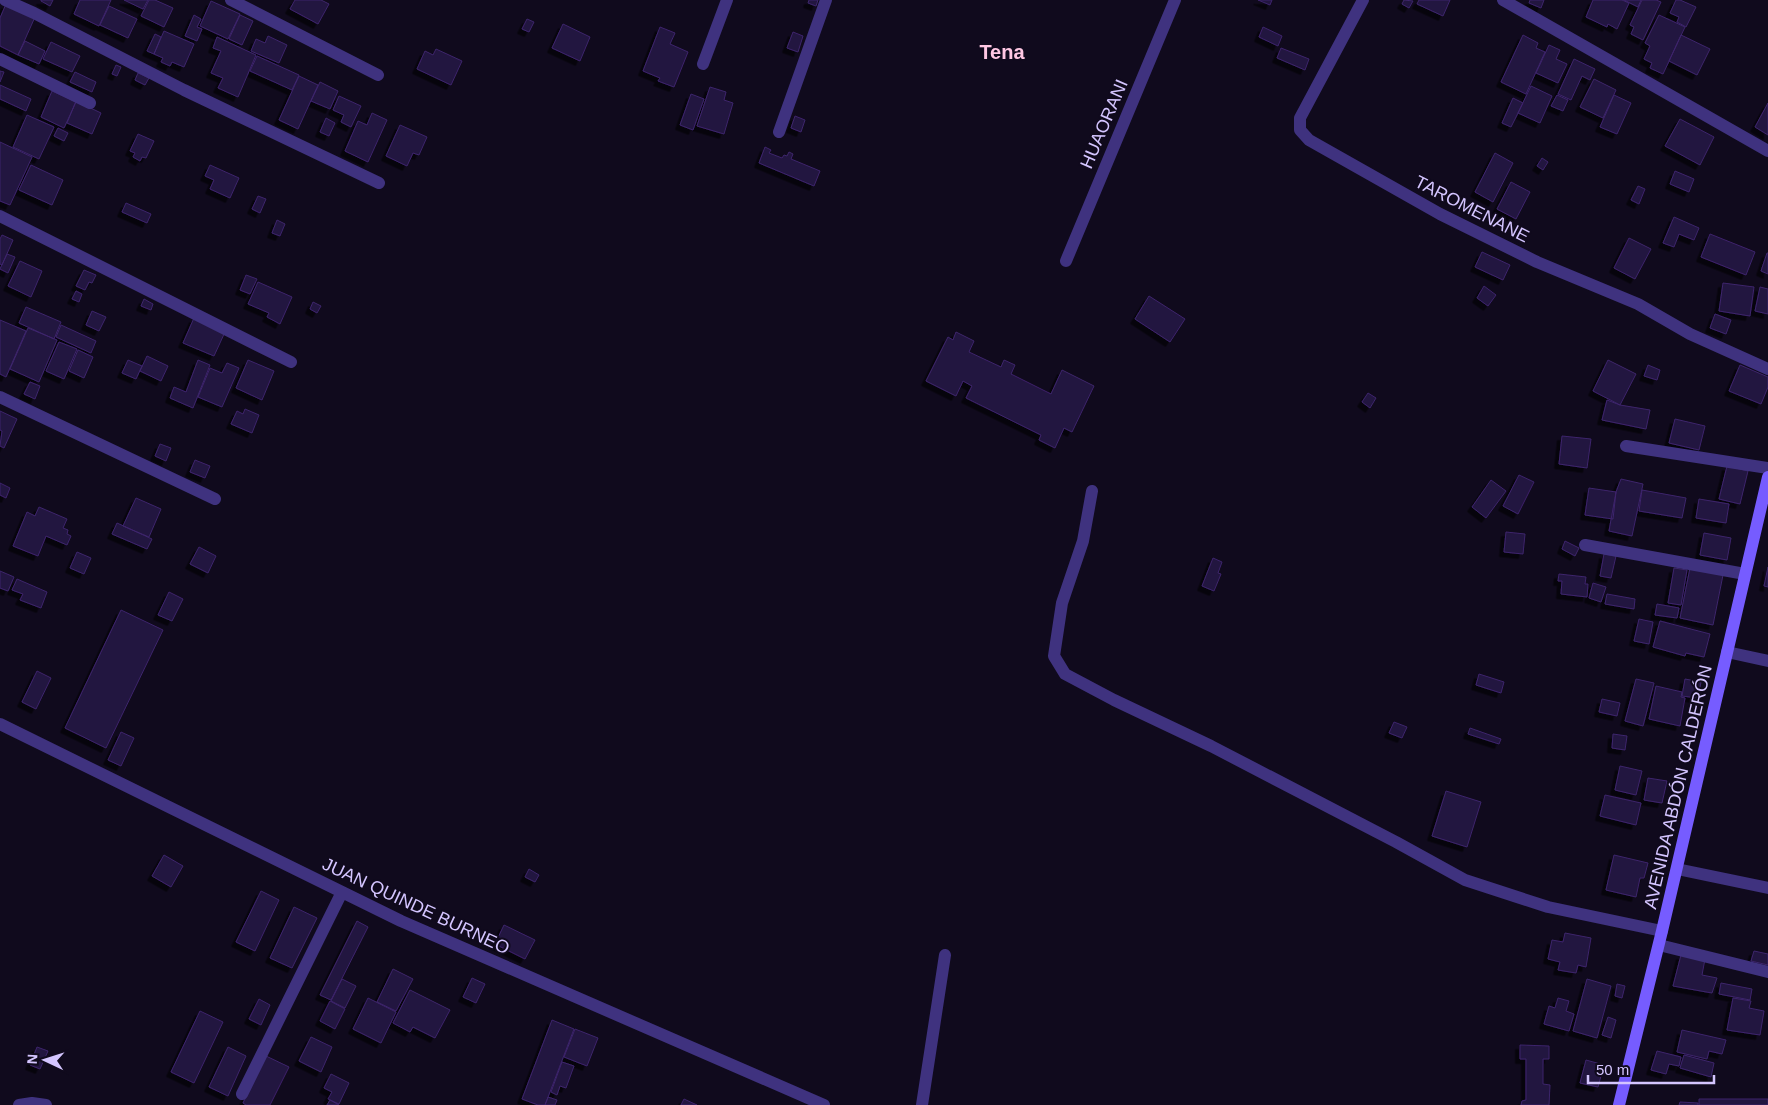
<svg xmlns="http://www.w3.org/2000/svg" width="1768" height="1105" font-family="Helvetica,sans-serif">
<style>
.building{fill:#23153f;stroke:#3d256c;filter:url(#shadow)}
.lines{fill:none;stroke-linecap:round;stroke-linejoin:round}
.street{stroke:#3f327f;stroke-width:12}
.secondary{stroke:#765cff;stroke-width:12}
.labels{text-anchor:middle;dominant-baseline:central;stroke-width:4;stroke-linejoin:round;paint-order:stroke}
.street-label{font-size:18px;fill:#d4c5ff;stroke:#100a1d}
.quarter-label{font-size:20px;font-weight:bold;fill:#ffc7e3;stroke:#100a1d}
</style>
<defs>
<filter id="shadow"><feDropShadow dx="-4.5" dy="4.5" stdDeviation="0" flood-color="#0009"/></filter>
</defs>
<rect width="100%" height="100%" fill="#100a1d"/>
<path class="building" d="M41,0H53L50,6L41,1Z
M80,0H111L99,26L74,14Z
M124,0H148L143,9Z
M149,0H155L173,8L164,27L141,16Z
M295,0H321L329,4L318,24L290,9Z
M809,0H818L816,6L808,3Z
M1258,0H1272L1270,5Z
M1404,0L1413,1L1409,8L1402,4Z
M1419,0H1450L1443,16L1417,4Z
M1530,0H1544L1541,8L1529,3Z
M1593,0H1622L1629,3L1617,29L1608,24L1607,27L1586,17Z
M1624,0H1641L1638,7Z
M1642,0H1656L1661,2L1643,40L1631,34L1634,27L1630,25Z
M1676,0H1680L1696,7L1686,27L1677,22L1679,17L1670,13Z
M211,1L240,14L228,39L200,26Z
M6,4L35,17L18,55L0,46V18Z
M109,6L137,19L128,38L100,25Z
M194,15L201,19L197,27L202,29L197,41L185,36Z
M240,15L253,21L242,45L229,39Z
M1659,15L1685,27L1663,74L1650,68L1652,63L1644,59L1650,46L1645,43Z
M527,19L534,22L529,32L522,29Z
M563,24L590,37L580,61L552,48Z
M660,27L675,33L670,44L688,52L674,87L658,81L660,78L643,71Z
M1263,27L1282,36L1278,46L1259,37Z
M164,31L194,44L184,67L172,62L170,66L161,62L163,58L154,54Z
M793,32L803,36L798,52L787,48Z
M155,34L161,37L154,54L147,51Z
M1523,35L1538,43L1536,48L1545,52L1526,94L1501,82Z
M1681,35L1710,49L1697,75L1669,61Z
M268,36L287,45L279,63L251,51L256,39L265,43Z
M217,37L256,55L238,97L218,88L223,78L211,73L221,51L213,48Z
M25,41L45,51L39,64L18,55Z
M51,42L80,56L72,72L43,59Z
M1549,45L1560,50L1556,59L1567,64L1558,83L1536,73Z
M1281,48L1309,59L1305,70L1277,58Z
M436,49L462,61L451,85L417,69L425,51L433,55Z
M257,56L299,75L292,90L250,71Z
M1574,59L1595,69L1590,80L1582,76L1571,100L1558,94Z
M116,65L121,67L117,76L112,74Z
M0,71L4,72L0,82Z
M75,72L96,82L92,92L70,82Z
M138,73L149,78L145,85L135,80Z
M299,76L318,85L298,129L279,120Z
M1594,79L1616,90L1603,118L1580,107Z
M320,82L338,91L330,109L311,101Z
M0,85L31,99L26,111L0,99Z
M1531,86L1552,96L1540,123L1518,113Z
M710,87L726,92L724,100L733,103L724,134L697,126Z
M52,91L76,102L64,128L41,117Z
M691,94L704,99L693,130L680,125Z
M1557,95L1568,100L1563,111L1551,106Z
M1614,95L1631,103L1617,134L1600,127Z
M339,96L361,106L351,127L341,122L344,115L333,110Z
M1513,98L1523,103L1511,127L1502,123Z
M76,101L101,113L92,134L67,123Z
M1768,103V135L1755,127Z
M372,113L387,120L368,162L345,151L358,121L367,125Z
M27,115L54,127L39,159L13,147Z
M795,116L805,120L801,132L791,128Z
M326,118L335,123L329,136L320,132Z
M1680,119L1714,137L1700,165L1665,146Z
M400,125L427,137L419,155L413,153L407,166L386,156Z
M58,128L68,133L64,141L54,136Z
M138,134L154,141L146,158L142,157L140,161L133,157L135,153L130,151Z
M0,142L32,157L10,205L0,201Z
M765,147L771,150L769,153L782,158L784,155L787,156L789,152L793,154L791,159L820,171L814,186L759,163Z
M1495,153L1513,163L1493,202L1475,192Z
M1542,158L1548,162L1543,170L1537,166Z
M31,165L63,180L52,205L19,190Z
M210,165L239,178L230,198L210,189L214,180L205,176Z
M1675,171L1694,179L1689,192L1670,184Z
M1511,182L1530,192L1516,219L1497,209Z
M1638,186L1645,189L1639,204L1631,200Z
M258,196L266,199L260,213L252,209Z
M126,203L151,214L147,223L122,212Z
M1674,217L1699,228L1694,240L1679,234L1674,247L1663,243Z
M277,220L285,224L280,236L272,233Z
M1710,234L1755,252L1746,275L1701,257Z
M2,235L13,240L2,265L0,264V239Z
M1629,238L1651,249L1635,279L1614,268Z
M1482,252L1510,265L1503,280L1475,267Z
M1767,253H1768V274L1761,271Z
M7,254L15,257L8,273L0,269Z
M20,261L42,271L31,297L8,286Z
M84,270L96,275L92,283L89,282L85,290L76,286Z
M246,275L257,279L250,294L240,290Z
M258,282L292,297L280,324L267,317L269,313L248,304Z
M1723,283L1754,287L1750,316L1719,311Z
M1484,286L1496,295L1488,306L1477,298Z
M1760,287L1768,289V314L1755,311Z
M76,291L82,294L79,302L72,299Z
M1149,296L1185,319L1170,342L1135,319Z
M144,299L153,304L151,310L141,306Z
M313,302L321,306L317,313L310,309Z
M26,307L61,322L54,339L19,323Z
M92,311L106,317L99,331L86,325Z
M1715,314L1731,320L1726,334L1710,328Z
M194,318L225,332L214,356L183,343Z
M0,320L26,331L6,377L0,374Z
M61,325L96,341L91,353L56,337Z
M28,328L57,340L39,382L10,369Z
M956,332L974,341L969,352L1001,367L1004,360L1015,365L1011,374L1051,394L1062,370L1094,386L1072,432L1064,428L1055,448L1039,440L1041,435L966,398L972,386L963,381L956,396L926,381L948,337L953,340Z
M59,342L77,349L64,379L46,371Z
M78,350L93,357L84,378L69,371Z
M147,356L168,366L161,381L140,371Z
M128,360L142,366L136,379L122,373Z
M198,360L210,365L193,408L170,398L174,387L186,392Z
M248,360L274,371L262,400L236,388Z
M1608,360L1636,374L1620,405L1593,391Z
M227,363L239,368L222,407L198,397L210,368L222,373Z
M1648,365L1660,370L1657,380L1644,376Z
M1740,365L1768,377V387L1761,404L1729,391Z
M30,382L40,386L35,399L24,394Z
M1368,393L1376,398L1370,408L1362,402Z
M1607,400L1620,405L1650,410L1646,429L1602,420Z
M245,409L259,415L252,433L231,424L237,411L243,414Z
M0,411L17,419L4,448L0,446L2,431L0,430Z
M1675,419L1705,426L1699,450L1669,443Z
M1562,436L1591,439L1587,468L1559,464Z
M160,444L171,448L166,461L155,456Z
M195,460L210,466L205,478L190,472Z
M1727,466L1748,471L1740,504L1719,499Z
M1519,475L1534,482L1518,514L1503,506Z
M1621,479L1643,484L1632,536L1609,531L1616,492Z
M1491,480L1506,491L1486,518L1472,507Z
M0,483L10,488L6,498L0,495Z
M1589,488L1616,492L1613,519L1585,515Z
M1642,490L1686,498L1682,518L1639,511Z
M136,498L161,509L149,537L123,526Z
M1699,499L1729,504L1726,523L1696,518Z
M39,507L67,519L63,528L68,530L67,534L71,536L67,545L46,536L38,556L13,546L27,512L35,516Z
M117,523L152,539L147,549L112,534Z
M1506,532L1525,534L1523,554L1504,552Z
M1704,533L1731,538L1727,560L1700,555Z
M1565,541L1579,548L1575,556L1562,549Z
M199,547L216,556L208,573L190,564Z
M77,552L91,558L84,574L70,568Z
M1604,554L1616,556L1611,578L1600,576Z
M1213,558L1222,562L1218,573L1221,574L1214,591L1202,586Z
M1768,567V587L1764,586Z
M1674,568L1687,570L1681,605L1668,603Z
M1690,568L1723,575L1713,625L1680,618Z
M0,571L14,577L8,591L0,588Z
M1559,574L1586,577L1585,584H1588L1587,597L1561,594L1562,581H1558Z
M17,579L47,592L41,608L20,600L23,594L12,590Z
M1593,583L1606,587L1601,602L1589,598Z
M169,592L183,599L172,621L158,615Z
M1607,594L1635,599L1634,609L1605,604Z
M1657,604L1679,608L1677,618L1655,615Z
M121,610L163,630L106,748L65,728Z
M1639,619L1653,622L1649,644L1634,641Z
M1660,621L1710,634L1704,657L1686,653L1685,656L1653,647Z
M37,671L51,678L36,709L22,702Z
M1479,674L1504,682L1501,693L1476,685Z
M1636,679L1654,683L1643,726L1625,721Z
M1685,679L1701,682L1698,698L1682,696Z
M1656,686L1682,692L1681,697L1685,698L1680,726L1649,719Z
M1602,699L1620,703L1617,716L1599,712Z
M1394,722L1407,727L1402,738L1389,733Z
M1470,728L1501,739L1499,744L1468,734Z
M121,732L134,738L121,766L108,760Z
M1613,734L1627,736L1625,750L1612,748Z
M1620,766L1642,771L1636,795L1615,790Z
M1648,778L1667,781L1662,803L1644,800Z
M1446,791L1481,802L1467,847L1432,836Z
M1605,795L1641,803L1636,825L1600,816Z
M164,855L183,866L171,887L152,876Z
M1614,855L1648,863L1644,878H1640L1636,897L1606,890Z
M529,869L539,875L535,882L525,877Z
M261,891L279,900L255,951L236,942Z
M294,907L317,918L292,968L270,958Z
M357,921L368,927L331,1000L320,995Z
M504,925L535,940L525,959L495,944Z
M1565,933L1591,938L1586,967L1578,965L1576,973L1558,970L1560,962L1548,959L1552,940L1563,942Z
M1754,951L1768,954V965L1751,961Z
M1681,955L1705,959L1702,975L1717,978L1712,993L1673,986Z
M393,969L413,979L396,1011L377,1002Z
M472,978L485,984L476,1003L463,997Z
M342,979L356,986L345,1008L331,1001Z
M1587,979L1611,986L1597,1038L1573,1031Z
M1721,983L1752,989L1750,1000L1719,994Z
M1617,984L1625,986L1622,998L1615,996Z
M410,990L450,1010L435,1038L413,1027L410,1032L393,1023Z
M368,998L396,1012L381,1043L353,1029Z
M1558,998L1569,1001L1566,1011L1574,1014L1569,1031L1544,1024L1549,1006L1555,1008Z
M1733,998L1751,1001L1749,1008L1764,1011L1760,1035L1727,1030Z
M259,999L270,1005L261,1025L249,1019Z
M330,1001L345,1009L335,1029L320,1021Z
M200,1011L223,1022L194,1083L171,1072Z
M1608,1017L1616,1020L1611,1038L1602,1035Z
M552,1020L574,1029L545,1105H538L522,1099Z
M575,1029L598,1038L587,1066L564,1057Z
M1682,1030L1726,1040L1722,1054L1709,1051L1707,1059L1677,1052Z
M311,1037L332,1047L321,1072L299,1061Z
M1520,1045L1549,1046V1059H1543V1084L1550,1085L1549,1105H1521L1522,1101L1526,1100V1059H1520Z
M37,1047L48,1051L40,1069L30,1065Z
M228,1047L246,1056L228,1096L209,1087Z
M1657,1051L1681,1057L1679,1066L1669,1064L1666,1074L1651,1070Z
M1684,1055L1714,1063L1711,1077L1680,1068Z
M266,1056L289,1067L270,1105H246L243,1103Z
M1586,1060L1604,1065L1598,1087L1580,1083Z
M562,1062L574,1066L566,1088L560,1086L557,1095L551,1092Z
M331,1074L349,1083L339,1104L328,1099L332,1092L324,1088Z
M548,1097L557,1100L555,1105H545Z
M684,1099L697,1105H681Z
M1699,1099H1768V1105H1699Z
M330,1100L339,1105H327Z
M1680,1102L1698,1103V1105H1679Z"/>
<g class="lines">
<path class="street" d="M5,0L34,13L184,90L379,183
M231,0L378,75
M1363,0L1300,118V130L1309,140L1440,214L1537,262L1638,304L1690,334L1768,369
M1503,0L1768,151
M0,59L90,103
M703,64L727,0
M779,132L826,0
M0,216L291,362
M1066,261L1175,0
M0,397L215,499
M1626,446L1768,468
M1092,491L1083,541L1062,603L1054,656L1065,674L1114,700L1211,746L1396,842L1465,880L1548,907L1662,931
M1585,545L1745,574
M1727,652L1768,661
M0,724L401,921L824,1105
M1677,869L1768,888
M1659,945L1768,972
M242,1094L342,892
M19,1105L32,1103L46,1105
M922,1105L945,955"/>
<path class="secondary" d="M1619,1105L1662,931L1768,477"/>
</g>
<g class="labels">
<g class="street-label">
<text transform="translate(1104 124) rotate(-67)">HUAORANI</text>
<text transform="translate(1472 209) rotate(27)">TAROMENANE</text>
<text transform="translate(1678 787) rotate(-77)">AVENIDA ABDÓN CALDERÓN</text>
<text transform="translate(416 906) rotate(25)">JUAN QUINDE BURNEO</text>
</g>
<g class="quarter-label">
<text x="1002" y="52">Tena</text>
</g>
</g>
<g transform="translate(45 1060) rotate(274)" stroke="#100a1d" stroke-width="4" paint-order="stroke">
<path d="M0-4L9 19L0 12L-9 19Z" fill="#d4c5ff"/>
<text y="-8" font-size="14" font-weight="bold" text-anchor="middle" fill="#d4c5ff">N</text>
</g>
<path d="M1588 1075v8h126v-8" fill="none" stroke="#d4c5ff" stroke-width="2.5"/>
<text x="1596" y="1075" font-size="15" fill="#d4c5ff" stroke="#100a1d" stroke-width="4" paint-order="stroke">50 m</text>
</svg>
